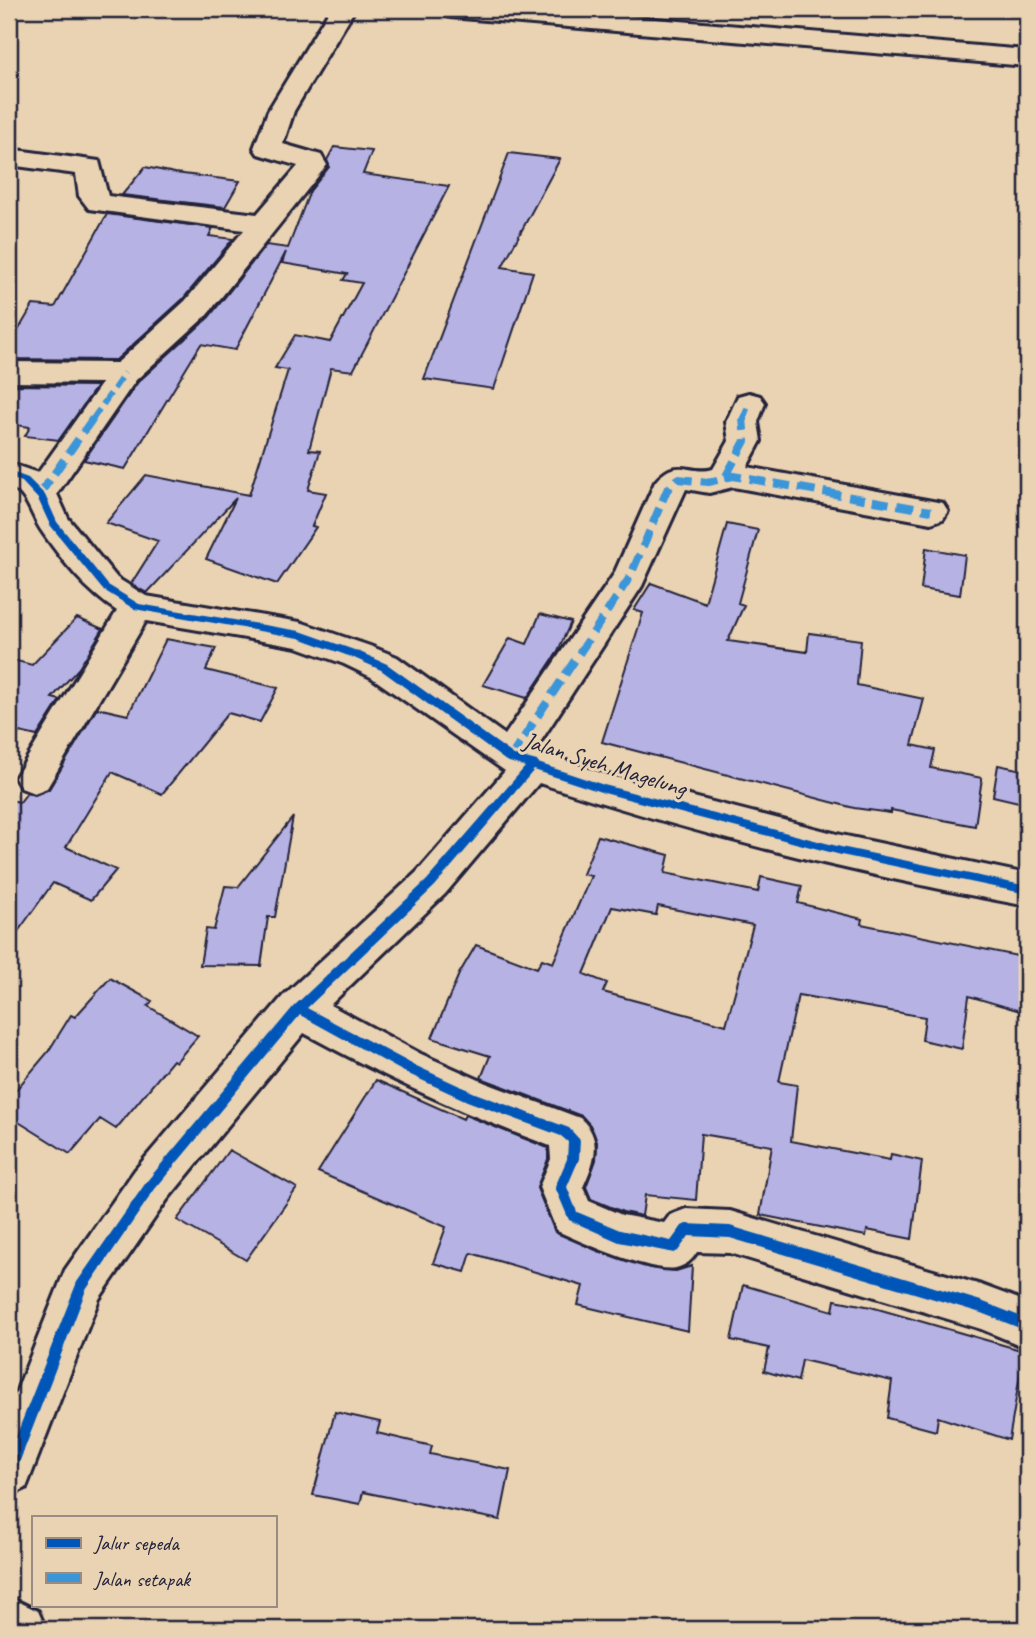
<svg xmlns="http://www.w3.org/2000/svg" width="1036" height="1638" font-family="Caveat,sans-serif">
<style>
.building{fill:#b6b2e3;stroke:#22223b;stroke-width:2;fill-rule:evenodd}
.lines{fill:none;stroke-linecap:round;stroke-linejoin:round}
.minor-casing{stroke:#22223b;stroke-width:6}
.minor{fill:#ead3b3;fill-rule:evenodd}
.quiet-far2{stroke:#3b95d9;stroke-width:6;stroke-dasharray:13 6;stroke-linecap:butt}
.quiet-far1{stroke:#3b95d9;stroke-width:8;stroke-dasharray:17 8;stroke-linecap:butt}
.quiet{stroke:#3b95d9;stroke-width:10;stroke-dasharray:21 10;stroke-linecap:butt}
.cycleway-casing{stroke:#ead3b3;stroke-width:5}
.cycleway{fill:#0057b8;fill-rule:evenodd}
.labels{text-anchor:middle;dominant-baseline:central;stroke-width:6;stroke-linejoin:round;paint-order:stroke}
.street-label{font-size:24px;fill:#22223b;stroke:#ead3b3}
</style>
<rect width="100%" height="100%" fill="#ead3b3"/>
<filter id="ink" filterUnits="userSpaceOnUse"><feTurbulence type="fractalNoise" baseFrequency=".0143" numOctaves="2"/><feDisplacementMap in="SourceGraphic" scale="14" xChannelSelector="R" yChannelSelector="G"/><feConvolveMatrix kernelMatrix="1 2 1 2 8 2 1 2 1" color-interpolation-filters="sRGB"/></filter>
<g filter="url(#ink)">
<path class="building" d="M334,147L372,151L363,174L449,186L353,371L331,368L309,450L320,451L308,490L326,493L312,526L316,527L277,584L206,559L236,498L147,593L131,584L158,541L106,523L146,475L249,495L288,370L275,368L295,335L330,342L362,283L343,280L347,274L282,263L286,252L235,350L201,344L125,469L84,460L138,382L209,317L266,245L288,248L310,191L329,167L327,160Z
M509,153L560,159L502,267L533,272L494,389L424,379Z
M145,167L175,173L240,181L225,207L122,195Z
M107,214L213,228L209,236L233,239L183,299L116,360L9,359V346L33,305L55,307Z
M9,385L97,386L59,440L25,436L30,427L9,424Z
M727,524L758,530L738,603L744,605L728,641L807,652L809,633L861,640L857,685L924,699L912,745L935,750L931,768L982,778L975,826L891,810V813L854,808L602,742L643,613L634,610L651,583L705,603Z
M926,548L965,555L960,595L921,589Z
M540,614L571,622L557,653L527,698L483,685L510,638L527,644Z
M77,618L103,629L79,668L52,698L60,700L37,736L20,732L9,744V659L32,665Z
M166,639L216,648L206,670L278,688L260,722L228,713L162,794L112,772L66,847L116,870L91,900L53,883L9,944V800L20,802L27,793L35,795L49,789L97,708L128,715Z
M998,765L1027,771V804L993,796Z
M293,817L275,917H268L261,966L200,965L206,929L214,930L225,886L238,887Z
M598,836L669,855L665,873L758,892L761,877L802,886L798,903L862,919L861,924L1027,958V1013L969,996L962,1049L922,1040L925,1017L798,995L779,1082L797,1085L791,1141L890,1160L891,1154L922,1161L912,1239L867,1230L866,1236L760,1215L772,1146L701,1134L696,1200L645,1195L642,1216L623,1212L591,1199L586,1187L596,1160L597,1142L590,1125L582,1116L481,1078L490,1056L432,1038L459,974L476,945L537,968L542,959L553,963L591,876L583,874ZM658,906L753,925L726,1025L603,992L607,983L584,974L612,907L656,915Z
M110,978L152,1001L148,1006L198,1036L176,1062L173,1060L116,1129L100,1119L70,1154L9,1116V1098L48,1052L71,1015L75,1017Z
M376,1080L463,1119L465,1115L548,1148V1159L537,1188L555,1232L598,1251L650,1268L676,1271L692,1266L688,1331L578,1305L583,1286L471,1253L465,1272L433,1263L446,1227L318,1172Z
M229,1150L297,1188L246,1260L177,1220Z
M743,1285L833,1311L835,1300L871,1307L1024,1351L1009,1440L938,1417L936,1431L887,1418L892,1381L802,1360L798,1381L764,1371L769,1348L731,1340Z
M335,1412L380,1422L377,1433L432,1446L430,1454L510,1470L500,1520L363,1492L360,1504L313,1495Z"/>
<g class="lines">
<g class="minor-casing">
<path id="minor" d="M330,9H355L294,111L283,144L321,155L327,165L207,315L136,380L57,494L68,518L117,578L146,596L300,622L370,646L397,657L505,735L614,574L655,482C678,455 689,476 713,469L729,441L726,422L738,396L749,393L760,396L765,403L758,422L761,441L747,467L943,503L948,511L943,519L931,523L733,487L709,493L686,489L642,586L535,750L604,774L841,835L1027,874V906C863,876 698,835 539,783L445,894L330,1005L421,1054L486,1083L580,1118C604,1139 594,1162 583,1187L589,1201L622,1215L664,1223L670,1215L686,1209L730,1211L981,1285L1027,1302V1348L981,1329L730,1253L697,1252C692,1260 687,1265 676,1268C651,1273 582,1242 557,1231L539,1187L551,1159L550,1146C461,1113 387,1078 304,1033L167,1200L99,1299L26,1488L9,1496V1410L65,1270L135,1170L283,996L417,872L505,771L371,677L344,664L297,647L146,621L47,788L34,793L21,788L15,778L117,611C86,591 64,563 43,533C31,517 29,495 9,486V463L38,473L102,383L9,382V362L117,363L185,301L244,230L89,209L79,196L76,174L9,165V149L99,161L108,196L257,214L298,166L258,154L254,148L268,111Z
M437,9H536L1027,50V66L450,17L441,14Z
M9,1597L38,1611L46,1629H9Z"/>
</g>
<use href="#minor" class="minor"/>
<path class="quiet-far2" d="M92,420L125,373
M743,420L749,403"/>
<path class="quiet-far1" d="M726,476L745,441L743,418
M40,494L93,418
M510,758L630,577L667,490L678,479L709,482L733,476L931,511"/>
<path class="quiet" d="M9,1623L20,1629"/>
<g class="cycleway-casing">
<path id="cycleway" d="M9,471L28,478L45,495L57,522L108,585L139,604L300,631L360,652L387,664L514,755L537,761L538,763L604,785L841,847L1027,886V894L841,855L604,793L534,770L435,886L307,1008L410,1063L475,1093L569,1128L580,1140L579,1159L567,1187L577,1212L620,1230L671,1241L682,1226L686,1224L730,1226L981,1301L1027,1319V1331L981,1313L730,1238L689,1236L678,1251L674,1253L619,1242L569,1220L555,1187L567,1159L568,1142L561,1136L467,1101L402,1071L300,1015L155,1189L86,1290L16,1471L14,1476L9,1478V1454L77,1282L147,1181L294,1006L427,880L525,767L506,761L381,670L354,658L299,638L134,609L102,589L50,525L38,499L22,482L9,477Z"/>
</g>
<use href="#cycleway" class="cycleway"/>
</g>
</g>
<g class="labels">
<g class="street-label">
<text transform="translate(605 764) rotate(17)">Jalan Syeh Magelung</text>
</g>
</g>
<rect width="1036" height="1638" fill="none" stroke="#ead3b3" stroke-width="35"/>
<rect x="18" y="18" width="1001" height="1603" fill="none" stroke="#22223b" stroke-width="2.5" filter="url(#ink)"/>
<rect x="32" y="1516" width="245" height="91" fill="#ead3b3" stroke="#9a8c83" stroke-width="2"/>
<rect x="46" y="1538" width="35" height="10" fill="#0057b8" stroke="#9a8c83" stroke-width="2"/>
<text x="94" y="1550" font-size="21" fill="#22223b">Jalur sepeda</text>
<rect x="46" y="1573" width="35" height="10" fill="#3b95d9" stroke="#9a8c83" stroke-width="2"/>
<text x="94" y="1586" font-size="21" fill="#22223b">Jalan setapak</text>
</svg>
